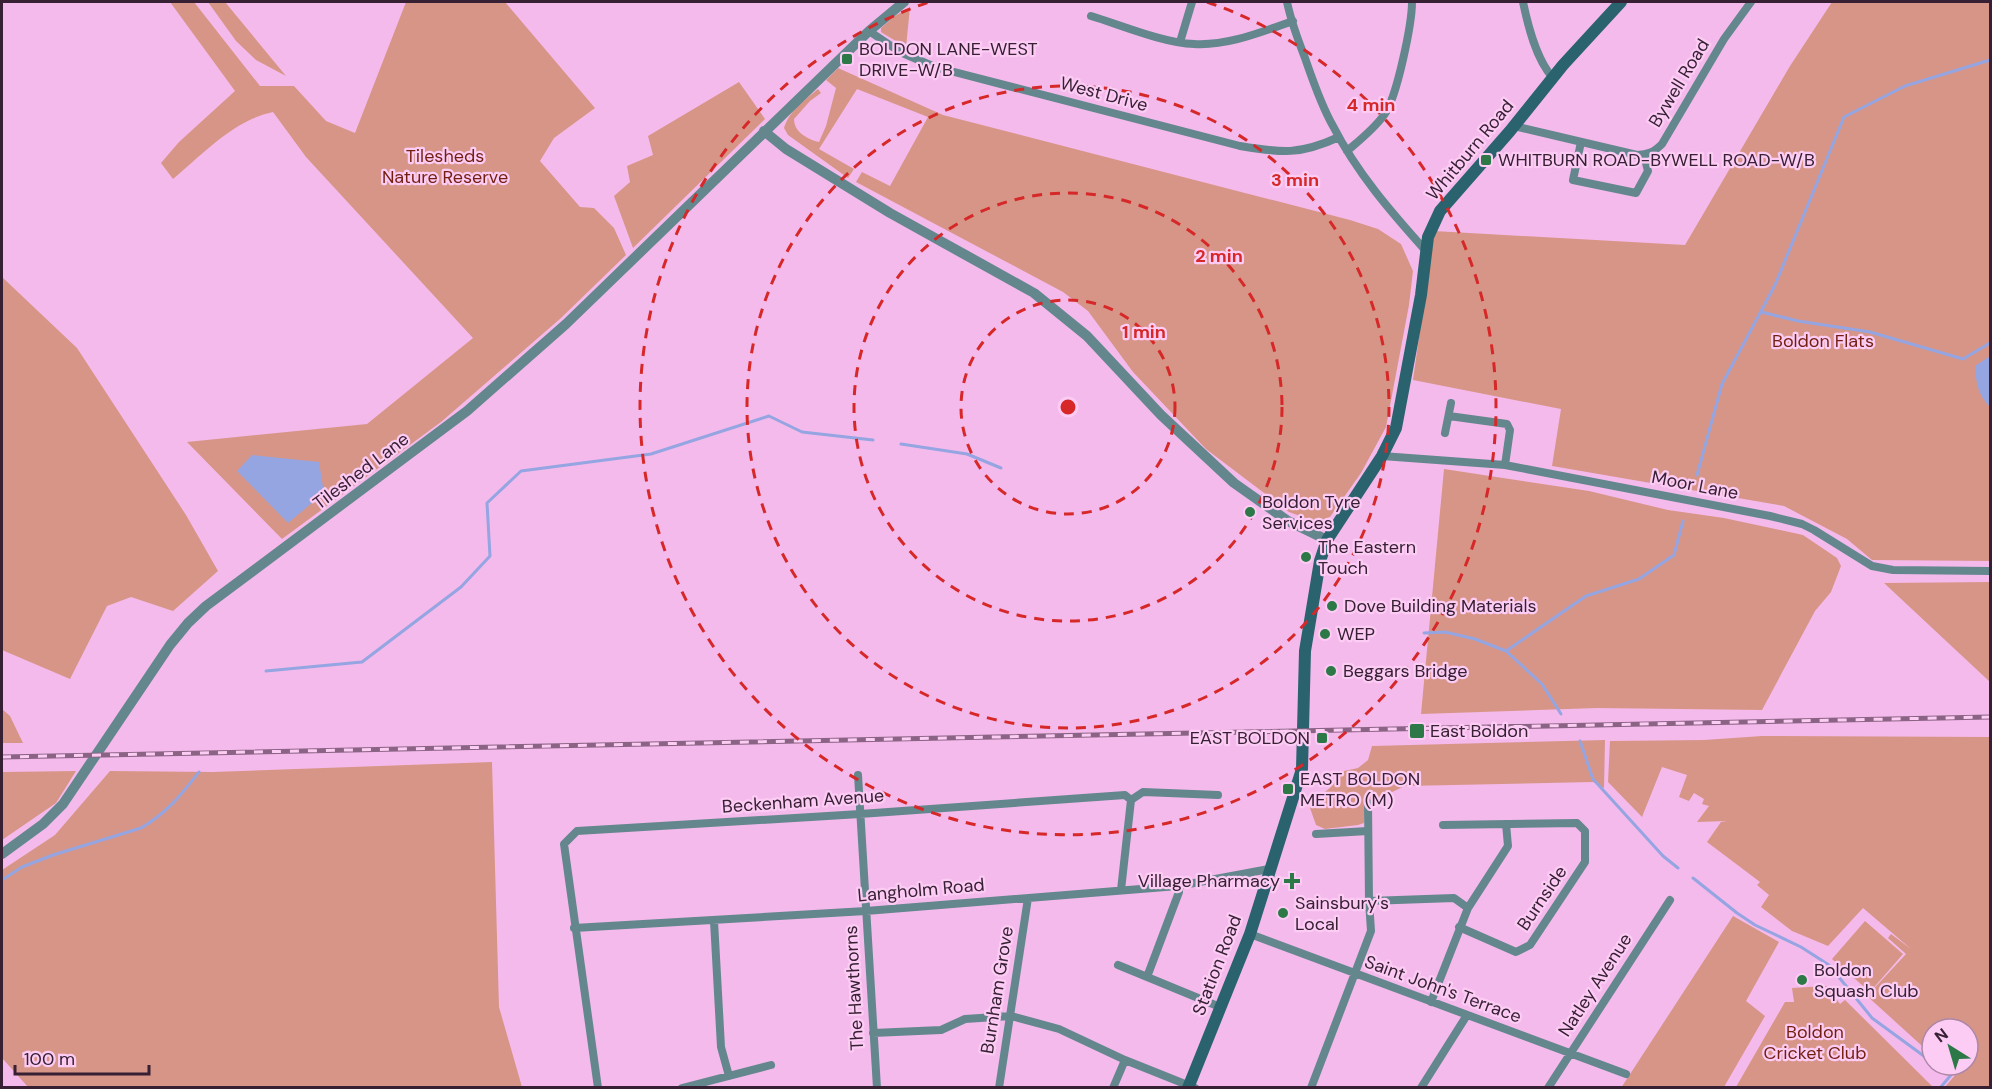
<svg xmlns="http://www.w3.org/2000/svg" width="1992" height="1089" font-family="'DM Sans',sans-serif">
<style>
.green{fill:#d79587}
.water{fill:#94a5e1}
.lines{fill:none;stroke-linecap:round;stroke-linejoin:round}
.stream{stroke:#94a5e1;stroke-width:3}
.minor{stroke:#64878e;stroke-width:8}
.tertiary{stroke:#64878e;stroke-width:10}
.secondary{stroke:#2a636e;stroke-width:12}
.rail-casing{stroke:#8b6485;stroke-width:5}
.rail{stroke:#fcccf4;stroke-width:3;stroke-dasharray:9;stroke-linecap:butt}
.ring{fill:none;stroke:#d62828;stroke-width:3;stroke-dasharray:10 8}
.poi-dot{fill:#2c7847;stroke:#fcccf4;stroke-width:2}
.labels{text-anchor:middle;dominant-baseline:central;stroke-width:4.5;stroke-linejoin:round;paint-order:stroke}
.poi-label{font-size:18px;fill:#372034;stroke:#fcccf4;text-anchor:start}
.street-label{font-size:18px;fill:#372034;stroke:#fcccf4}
.park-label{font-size:18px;fill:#731f10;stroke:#fcccf4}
.centre{fill:#d62828;stroke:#fcccf4;stroke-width:3}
.ring-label{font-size:18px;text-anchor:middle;font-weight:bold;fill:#d62828;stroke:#fcccf4;stroke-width:4.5;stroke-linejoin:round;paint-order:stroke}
</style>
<rect width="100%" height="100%" fill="#f5baec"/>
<path class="green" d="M170,2H194L260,86H294L326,121L355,133L406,2H505L595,108L554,138L540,161L580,207L594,208L614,228L626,255L561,318L441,422L282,539L187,442L367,424L473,338L306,157L273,112C234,120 203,154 173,179L161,163L179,142L235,91Z
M208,2H225L286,76L256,60L236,41Z
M1832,2H1990V561L1872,560L1847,539L1784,506L1552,466L1561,409L1413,380L1434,231L1685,245L1790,66Z
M910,7L906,47L884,34L881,32V28L895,16Z
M838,68L943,115L1350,220L1378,229L1401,244L1413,271L1409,305L1386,427L1361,473L1330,517L1317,522L1289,512L1206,449L1133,372L1088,311L1063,292L856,182L862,172L890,186L928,117L857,89L819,149L854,169L848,178L788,135L784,128C789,111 805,100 818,89L821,93L810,101L794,119C794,132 807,139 819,142L826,126L836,88L826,80Z
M739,82L765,119L633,248L614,196L630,182L627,166L653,155L648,136Z
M2,277L77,348L186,515L218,571L173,611L131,597L107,606L70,679L2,650Z
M1444,469L1589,491L1668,510L1724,518L1803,535L1837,558L1841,566L1831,592L1815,611L1762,710L1597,708L1421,714Z
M1990,582V682L1884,583Z
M2,709L10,716L23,743H2Z
M1762,736L1990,737V1087H1945L1956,1074L1944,1065H1968V1029H1932V1055L1867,996L1906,954L1888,938L1891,934L1911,949L1863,908L1828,946L1792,931L1761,907L1769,895L1757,885L1760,882L1707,842L1721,822L1727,821L1697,822L1709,806L1702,804L1704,799L1694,793L1689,801L1679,797L1687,775L1662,767L1642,817L1608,782L1610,741L1704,740Z
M1605,740L1604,788L1593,782L1405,786L1375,800L1366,799L1364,823L1358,825L1325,829L1316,825L1310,808L1315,799L1330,788L1344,771L1358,768L1368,760L1372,746Z
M492,762L499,1007L522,1087H28L2,1058V870L55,835L110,771L213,772Z
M76,771L56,803L2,840V772Z
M1733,916L1779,942L1746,1001L1765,1016L1724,1087L1621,1088Z
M1865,921L1903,954L1870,992L1832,959Z
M1827,986L1840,1004L1845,1000L1933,1087H1736L1785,1002H1794L1792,988Z"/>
<path class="water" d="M1990,356V407C1978,395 1976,383 1975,366Z
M252,455L319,462L324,493L288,523L237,471Z"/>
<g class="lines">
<path class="stream" d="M1761,312L1798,321L1870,332L1963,359L1990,343
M901,444L967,454L1001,468
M1697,475L1722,384L1775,285L1844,117L1905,86L1990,60
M1424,633L1445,632L1475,639L1506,651L1542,684L1561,714
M1506,651L1586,596L1639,579L1674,555L1683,521
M266,671L362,662L461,587L490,556L487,503L521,471L651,454L769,416L802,432L873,440
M1580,741L1593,779L1663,856L1678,868
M1693,878L1737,913L1755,925L1801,947L1829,965L1872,1018L1932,1062
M2,880L22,867L53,855L141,828C167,813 181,795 199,772
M1937,1065L1951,1075L1940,1088"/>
<path class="minor" d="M1287,2C1291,21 1298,40 1305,58C1313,81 1321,105 1333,126C1357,173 1391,212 1426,251
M1523,2C1528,26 1536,59 1553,78
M1091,16C1121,25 1163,43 1194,44C1228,46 1261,32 1293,21
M869,31L900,52L935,67L1240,146C1282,153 1300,155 1339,137
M1180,42L1192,2
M1514,126L1637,155C1648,155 1654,152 1662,144L1724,39L1751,2
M1581,142L1573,180L1636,193L1648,171L1644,155
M1347,151C1360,140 1374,129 1384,115C1397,98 1412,23 1412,2
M1449,416L1507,424L1510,430L1505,465
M1445,433L1451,403
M1382,456L1505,465L1770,516L1802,524L1814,530L1872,566L1893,570L1990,571
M858,775L877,1088
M1131,800L1143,792L1218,795
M1443,825L1577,823L1585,831V862L1530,945L1516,952L1459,927
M1316,834L1368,831
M1121,890L1131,800
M1369,901L1454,898L1468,908
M714,921L721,1047L729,1076
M574,928L866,911L1178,886L1269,869
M1250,934L1626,1074
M1118,965L1220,1007
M1147,977L1179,892L1178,886
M1431,1002L1468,908L1508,846L1506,824
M873,1033L941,1030L965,1019L1011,1016L1059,1029L1125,1060L1195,1088
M598,1088L564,844L577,831L860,814L1125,795L1131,800
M682,1088L771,1065
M999,1088L1028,898
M1113,1088L1125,1060
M1311,1088L1371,931L1369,901L1368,803
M1421,1088L1467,1015
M1548,1088L1670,900"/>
<path class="tertiary" d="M764,131L786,149L890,213L1034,293L1087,336L1161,415L1234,483L1288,521L1327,540
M2,854L43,824L63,804L170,645L188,623L206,606L467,411L566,324L869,31L904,2"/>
<path class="secondary" d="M1188,1088L1250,934L1302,769L1305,651L1320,561L1327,540L1382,456L1396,428L1421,295L1428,237L1440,211L1510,131L1563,65L1621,2"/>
<g class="rail-casing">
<path id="rail" d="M2,757L1990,717"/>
</g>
<use href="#rail" class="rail"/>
</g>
<g class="ring">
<circle cx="1068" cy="407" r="107"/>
<circle cx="1068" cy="407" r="214"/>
<circle cx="1068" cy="407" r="321"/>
<path d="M1207 2A428 428 0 1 1 929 2"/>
</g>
<g class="poi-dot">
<rect x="841" y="53" width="12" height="12" rx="3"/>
<rect x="1480" y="154" width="12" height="12" rx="3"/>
<circle cx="1250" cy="512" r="6"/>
<circle cx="1306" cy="557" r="6"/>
<circle cx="1332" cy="606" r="6"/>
<circle cx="1325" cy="634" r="6"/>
<circle cx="1331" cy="671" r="6"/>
<rect x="1409" y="723" width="16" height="16" rx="3"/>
<rect x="1316" y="732" width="12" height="12" rx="3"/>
<rect x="1282" y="783" width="12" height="12" rx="3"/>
<path d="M1289 872h6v6h6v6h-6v6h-6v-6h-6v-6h6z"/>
<circle cx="1283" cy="913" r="6"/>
<circle cx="1802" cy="980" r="6"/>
</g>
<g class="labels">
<g class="poi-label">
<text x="859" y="49">BOLDON LANE-WEST<tspan x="859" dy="21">DRIVE-W/B</tspan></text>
<text x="1498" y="160">WHITBURN ROAD-BYWELL ROAD-W/B</text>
<text x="1262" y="502">Boldon Tyre<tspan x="1262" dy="21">Services</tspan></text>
<text x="1318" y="547">The Eastern<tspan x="1318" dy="21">Touch</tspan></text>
<text x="1344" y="606">Dove Building Materials</text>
<text x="1337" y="634">WEP</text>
<text x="1343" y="671">Beggars Bridge</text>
<text x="1430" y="731">East Boldon</text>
<text x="1310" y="738" text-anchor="end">EAST BOLDON</text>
<text x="1300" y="779">EAST BOLDON<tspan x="1300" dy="21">METRO (M)</tspan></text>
<text x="1280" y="881" text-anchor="end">Village Pharmacy</text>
<text x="1295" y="903">Sainsbury's<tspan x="1295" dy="21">Local</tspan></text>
<text x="1814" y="970">Boldon<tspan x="1814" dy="21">Squash Club</tspan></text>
</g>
<g class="street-label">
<text transform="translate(1679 83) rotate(-59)">Bywell Road</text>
<text transform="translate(1104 94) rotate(15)">West Drive</text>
<text transform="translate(1470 150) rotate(-50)">Whitburn Road</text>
<text transform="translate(361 471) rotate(-37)">Tileshed Lane</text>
<text transform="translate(1695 485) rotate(11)">Moor Lane</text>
<text transform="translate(803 801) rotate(-4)">Beckenham Avenue</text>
<text transform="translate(921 890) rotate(-5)">Langholm Road</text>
<text transform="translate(1542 898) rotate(-56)">Burnside</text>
<text transform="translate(1217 965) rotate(-69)">Station Road</text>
<text transform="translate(1595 985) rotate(-57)">Natley Avenue</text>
<text transform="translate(854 988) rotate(-93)">The Hawthorns</text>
<text transform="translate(1443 989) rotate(20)">Saint John's Terrace</text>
<text transform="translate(997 990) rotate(-81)">Burnham Grove</text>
</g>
<g class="park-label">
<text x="445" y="156">Tilesheds<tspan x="445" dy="21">Nature Reserve</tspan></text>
<text x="1823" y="341">Boldon Flats</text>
<text x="1815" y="1032">Boldon<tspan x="1815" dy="21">Cricket Club</tspan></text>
</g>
</g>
<circle cx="1068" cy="407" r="9" class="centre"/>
<g class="ring-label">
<text x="1371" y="111">4 min</text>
<text x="1295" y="186">3 min</text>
<text x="1219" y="262">2 min</text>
<text x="1144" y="338">1 min</text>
</g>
<rect width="1992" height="1089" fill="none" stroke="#372034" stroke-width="6"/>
<g transform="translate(1950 1047) rotate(323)"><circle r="28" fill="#fcccf4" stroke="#ad87a7" stroke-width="1.5"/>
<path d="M0-4.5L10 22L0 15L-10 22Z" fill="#2c7847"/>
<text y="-9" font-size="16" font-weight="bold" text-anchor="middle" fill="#372034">N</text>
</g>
<path d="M15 1065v9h134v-9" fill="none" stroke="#372034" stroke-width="3"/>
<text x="24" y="1065" font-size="18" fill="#372034" stroke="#fcccf4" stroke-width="4.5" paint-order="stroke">100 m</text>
</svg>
